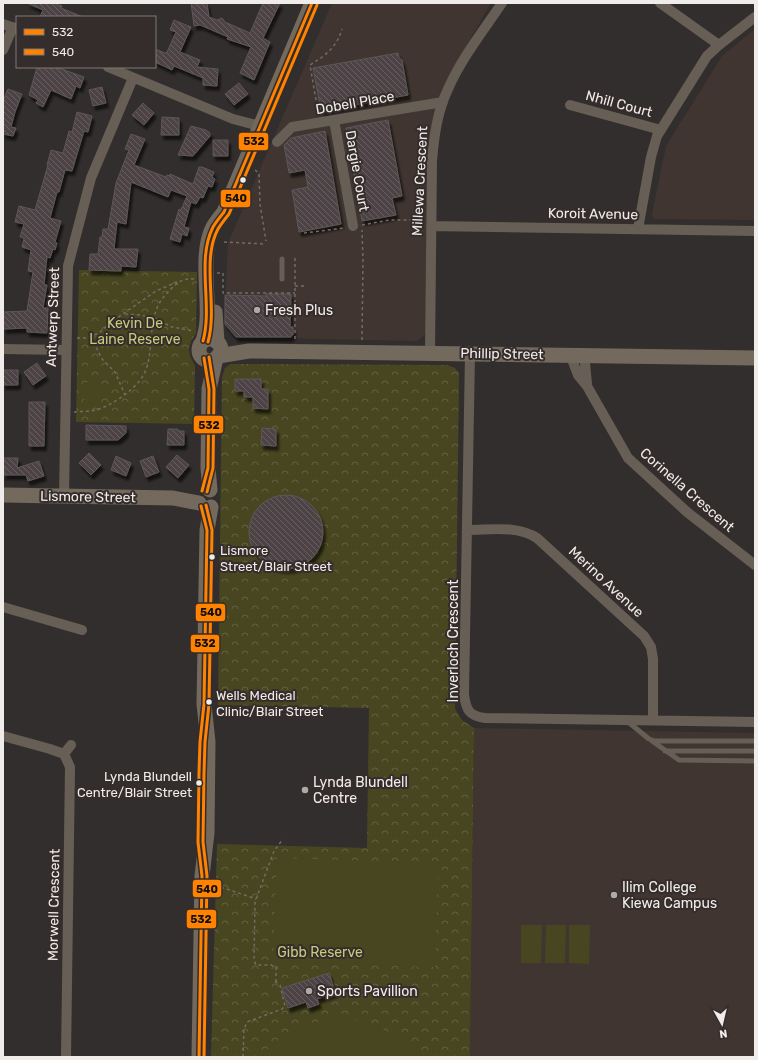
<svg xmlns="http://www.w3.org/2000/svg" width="758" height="1060" font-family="Rubik,sans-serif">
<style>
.built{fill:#403530}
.park{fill:url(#park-crowns)}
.garden{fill:#474620}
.building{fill:url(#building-back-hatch);stroke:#5b5856;filter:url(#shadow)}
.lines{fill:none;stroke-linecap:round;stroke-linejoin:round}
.path{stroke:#726c65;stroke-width:1.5;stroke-dasharray:3 3;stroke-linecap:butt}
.lane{stroke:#675f55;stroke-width:5}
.street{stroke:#675f55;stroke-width:10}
.secondary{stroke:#736a5d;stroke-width:15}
.bus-1-casing{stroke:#342d2b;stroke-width:6}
.bus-2-casing{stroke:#342d2b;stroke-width:6}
.bus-1{stroke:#ff8200;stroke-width:3}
.bus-2{stroke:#ff8200;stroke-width:3}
.bus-dot{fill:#f0ecea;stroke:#342d2b;stroke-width:1.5}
.poi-dot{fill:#aeaaa8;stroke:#342d2b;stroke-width:1.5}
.labels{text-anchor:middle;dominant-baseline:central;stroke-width:4;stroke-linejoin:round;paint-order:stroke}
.bus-label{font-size:13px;fill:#f0ecea;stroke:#342d2b;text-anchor:start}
.street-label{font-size:14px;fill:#f0ecea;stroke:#342d2b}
.poi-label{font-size:14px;fill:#f0ecea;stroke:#342d2b;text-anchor:start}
.park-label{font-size:14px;fill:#c8c97d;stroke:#342d2b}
.line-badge{stroke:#342d2b;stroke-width:1.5}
.pale-badge-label{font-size:11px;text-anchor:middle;font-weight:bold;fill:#111}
</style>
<defs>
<pattern id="park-crowns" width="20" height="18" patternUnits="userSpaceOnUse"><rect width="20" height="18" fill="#474620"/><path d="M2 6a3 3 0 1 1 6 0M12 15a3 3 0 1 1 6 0" fill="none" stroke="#626141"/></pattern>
<pattern id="building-back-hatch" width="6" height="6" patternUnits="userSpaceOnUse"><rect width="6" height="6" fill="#4e4344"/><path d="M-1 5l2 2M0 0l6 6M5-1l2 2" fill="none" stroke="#685e5f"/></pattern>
<filter id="shadow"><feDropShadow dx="2.5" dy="4.5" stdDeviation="1" flood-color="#0009"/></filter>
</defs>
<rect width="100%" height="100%" fill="#322e2d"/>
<path class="built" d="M332,3H491L447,80L433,119L427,165L426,238L428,332L417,341L236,337L224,323L228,243Z
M755,29V220L654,219L652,214L666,146L722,56Z
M474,728L755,733V1057H470Z"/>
<path class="park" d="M79,270L197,272L196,333L191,341L189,350L190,356L195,366L194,424L76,422Z
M231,364L447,365L455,368L459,373L455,709L462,720L474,728L470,1057H211L217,844L367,848L369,708L218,705L222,377L225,368Z"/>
<path class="garden" d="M90,378L107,388L95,406L79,396Z
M277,858L438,863L435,967L273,962Z
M521,925H542L541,963H521Z
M546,925H566L565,963H545Z
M569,925H590L589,964L569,963Z
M343,1018C373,1021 401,1036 423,1057H262C275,1034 318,1019 343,1018Z"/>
<path class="building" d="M27,3H53L62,6L61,8L83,17H40L43,10Z
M191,3H207L209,17L217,20L222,18L225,22L250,33L263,3H280L263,38L270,42L254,80L240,73L251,47L227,39L228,37L200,25L194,26Z
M174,20L191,27L180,52L200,60L197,67L218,69L217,86L203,85V78L174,66L172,70L155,62V49L165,53L167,52L176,32L170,30Z
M398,53L399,58L402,60L408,95L321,111L313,68Z
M37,67H56L84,77L80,88L76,86L71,99L51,90L43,107L36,103L38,100L29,95Z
M239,83L248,94L234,105L225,94Z
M102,87L106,103L93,106L89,90Z
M8,89L22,94L15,112L11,127L16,128L13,136L3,134V101Z
M143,103L154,113L144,125L132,115Z
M77,112L92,116L88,132L84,131L72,171L65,170L59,192H57L50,218L61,221L55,242L57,243L55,250L53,249L50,258L47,257L44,285H47L43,308H48L47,333L27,332V328L4,329L3,312L27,311L33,272L28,271L31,250L22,247L24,238L20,237L24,224L15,222L19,206L35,210L48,165H47L51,150L63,153L69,131L72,132Z
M162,117L179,118V135H161Z
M388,120L402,196L392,198L396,215L362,221L346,128Z
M191,126L206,130L210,133V136L193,156L178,155Z
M325,131L341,224L299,232L292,190L308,187L305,170L289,173L284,145L291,138Z
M131,134L145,139L134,165L166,177L167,175L170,176V174L193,184L199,167H202L214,172L212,177L215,179L212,187L208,186L203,198L200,197L196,204L191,202L184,227L189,228L187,236L182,234L180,242L170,239L179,209L181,210L187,196L171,190L168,197L131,182L126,224L117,222L114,249H138L136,267L121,266V271L89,270L90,254H98L100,237H102L103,229H108L116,183L129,150L125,149Z
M213,140H228V156H213Z
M266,294H291L290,327H293V335H291V337H236L225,324V295L266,296Z
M37,363L46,376L33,385L24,372Z
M3,370H18V385H3Z
M235,379H261V389H268V409L253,408V397H244V391H235Z
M29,402H45L44,446H29Z
M86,425L126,426V433L118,440H86Z
M262,428L276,429V446L261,445Z
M168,429H178V431H184V445H167Z
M89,453L101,465L91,475L79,463Z
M177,455L189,465L178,478L166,467Z
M116,456L131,463L126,476L111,470Z
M153,456L159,472L146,477L140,461Z
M3,458H18L17,468L39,461L44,476L28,481L26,475H3V473L5,472V468H3Z
M249 532a37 37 0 1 1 74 0a37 37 0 1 1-74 0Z
M329,973L335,993L317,999L319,1004L308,1008L306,1002L288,1008L282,988Z"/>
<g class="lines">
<path class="path" d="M318,112L310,65C325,56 337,47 342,29
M255,170L259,173L260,204L266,241
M362,225L389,220H422
M304,233L344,228
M224,242L265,244
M217,273H223V293H295
M295,286H304
M125,314L140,315L154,318L172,327L194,331
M93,336L96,347L102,359L115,372L125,395
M77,338H86L99,333L114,320L156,291L177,282
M295,339V255
M362,340L363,259L362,230
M74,412C81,411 89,412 96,410C113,405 138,388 145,372C154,351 148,326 158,306C161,299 166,294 171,289C179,281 184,278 195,279
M215,888H224L256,899
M276,982V967L271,965H256L254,960L255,902L274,851L283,839
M243,1057L244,1029L247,1022L282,1009L285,1006L280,985L273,980"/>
<path class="lane" d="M282,279V259
M627,721L649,739L655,741H755
M652,741L679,760L755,761
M665,751H755"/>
<path class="street" d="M660,3L719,45
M3,24L17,29
M3,50L13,27
M108,67L233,119L260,126
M570,105L661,130
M334,120L353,226
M277,142L292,127L443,102
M431,226L755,231
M638,229L651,157L657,136L707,56L719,45L755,17
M3,349L66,350
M430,353L432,161C434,137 437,112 448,89C461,59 483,31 502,3
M470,354L464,694C466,710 469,716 485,718L755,722
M573,355V362L578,375L587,386L628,458L687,512L755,565
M587,384L585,363L587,356
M64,496L68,266L91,178L133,78
M467,530C491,530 517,525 537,538L644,636L651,647L653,659V720
M3,607L82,630
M3,736L50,749L64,754L70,767L66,1057
M64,754L71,745"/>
<path class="secondary" d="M215,312L217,342
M199 350a11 11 0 1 1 22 0a11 11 0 1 1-22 0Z
M203,341C205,334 207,327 207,320C209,293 200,252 213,227C216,222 220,217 224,212L312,3
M218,356L249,351L755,358
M210,490L208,468L209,389L216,358
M3,495L173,498L199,503
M199,1057L202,876L207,833L208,742L204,704L207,530L211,507"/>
<g class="bus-1-casing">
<path id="bus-1" d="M203,341C213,305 196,261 213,227C216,222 220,217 224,212L312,3
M202,491L208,468L209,389L204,358
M199,1057L202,876L198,842L199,773L200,742L204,704L207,530L201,506"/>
</g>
<g class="bus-2-casing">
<path id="bus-2" d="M208,342C218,307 201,260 218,229C221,224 225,219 229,214L317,5
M207,492L213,468L214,389L209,357
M204,1057L207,876L203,842L204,773L205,742L209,704L212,530L206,505"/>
</g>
<use href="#bus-1" class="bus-1"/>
<use href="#bus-2" class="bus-2"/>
</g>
<g class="bus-dot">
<circle cx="243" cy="180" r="3.5"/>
<circle cx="212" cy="557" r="3.5"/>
<circle cx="209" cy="702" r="3.5"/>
<circle cx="199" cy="783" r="3.5"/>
</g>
<g class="poi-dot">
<circle cx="257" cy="310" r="4"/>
<circle cx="305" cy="790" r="4"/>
<circle cx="614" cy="895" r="4"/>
<circle cx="309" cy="991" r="4"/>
</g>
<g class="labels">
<g class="bus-label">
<text x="220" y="550">Lismore<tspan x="220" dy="16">Street/Blair Street</tspan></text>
<text x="216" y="695">Wells Medical<tspan x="216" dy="16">Clinic/Blair Street</tspan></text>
<text x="192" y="776" text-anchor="end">Lynda Blundell<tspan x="192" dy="16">Centre/Blair Street</tspan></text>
</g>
<g class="street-label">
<text transform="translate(355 103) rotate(-10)">Dobell Place</text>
<text transform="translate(619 104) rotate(15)">Nhill Court</text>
<text transform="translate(357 171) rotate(80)">Dargie Court</text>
<text transform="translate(420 181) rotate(-87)">Millewa Crescent</text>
<text transform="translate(593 214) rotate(1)">Koroit Avenue</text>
<text transform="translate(53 317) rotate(-88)">Antwerp Street</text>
<text transform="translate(502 354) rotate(1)">Phillip Street</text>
<text transform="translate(687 490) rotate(41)">Corinella Crescent</text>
<text transform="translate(88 497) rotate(1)">Lismore Street</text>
<text transform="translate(606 582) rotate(43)">Merino Avenue</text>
<text transform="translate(453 641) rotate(-90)">Inverloch Crescent</text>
<text transform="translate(54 905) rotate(-89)">Morwell Crescent</text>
</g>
<g class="poi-label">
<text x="265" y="310">Fresh Plus</text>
<text x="313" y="782">Lynda Blundell<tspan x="313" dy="16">Centre</tspan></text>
<text x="622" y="887">Ilim College<tspan x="622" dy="16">Kiewa Campus</tspan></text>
<text x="317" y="991">Sports Pavillion</text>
</g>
<g class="park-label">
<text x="135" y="323">Kevin De<tspan x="135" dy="16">Laine Reserve</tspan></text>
<text x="320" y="952">Gibb Reserve</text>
</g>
</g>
<g class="line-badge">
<rect x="238" y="132" width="31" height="19" rx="4" fill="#ff8200"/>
<rect x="220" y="189" width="31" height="19" rx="4" fill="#ff8200"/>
<rect x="193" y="415" width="31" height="19" rx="4" fill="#ff8200"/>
<rect x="195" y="603" width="31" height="19" rx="4" fill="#ff8200"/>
<rect x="190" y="634" width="30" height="19" rx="4" fill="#ff8200"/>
<rect x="192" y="879" width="30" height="19" rx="4" fill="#ff8200"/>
<rect x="186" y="909" width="31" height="20" rx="4" fill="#ff8200"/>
</g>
<g class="pale-badge-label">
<text x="254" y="145">532</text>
<text x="236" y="202">540</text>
<text x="209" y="429">532</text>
<text x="211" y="616">540</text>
<text x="205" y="647">532</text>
<text x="207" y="893">540</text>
<text x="201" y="923">532</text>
</g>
<rect width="758" height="1060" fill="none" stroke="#f0ecea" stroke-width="8"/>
<rect x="16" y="16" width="140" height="52" fill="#342d2b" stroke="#7f7977"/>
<rect x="24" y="29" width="20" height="6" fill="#ff8200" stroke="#7f7977"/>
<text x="52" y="36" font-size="12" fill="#f0ecea">532</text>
<rect x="24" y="49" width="20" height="6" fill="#ff8200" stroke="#7f7977"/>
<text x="52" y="56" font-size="12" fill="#f0ecea">540</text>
<g transform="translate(722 1024) rotate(172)" stroke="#342d2b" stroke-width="3" paint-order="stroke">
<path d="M0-3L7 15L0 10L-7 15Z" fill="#f0ecea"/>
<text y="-6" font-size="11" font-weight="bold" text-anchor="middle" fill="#f0ecea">N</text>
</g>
</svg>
